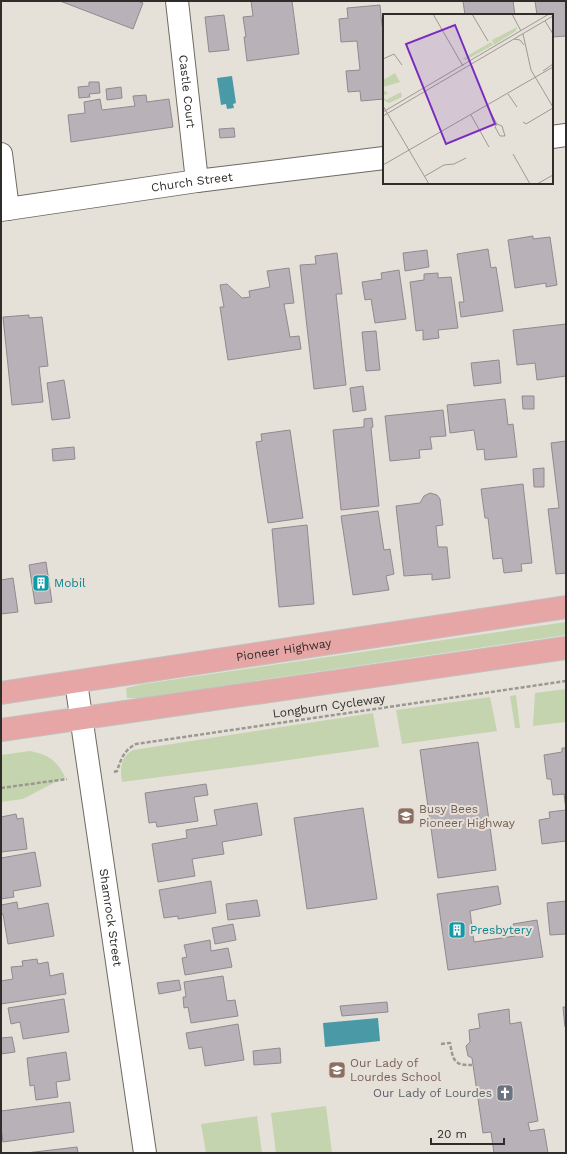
<svg xmlns="http://www.w3.org/2000/svg" width="567" height="1154" font-family="'Work Sans',sans-serif">
<style>
.green{fill:#c3d4af}
.water{fill:#4a99a6}
.building{fill:#b9b1b8;stroke:#90898f}
.lines{fill:none;stroke-linecap:round;stroke-linejoin:round}
.minor-casing{stroke:#6e6962;stroke-width:24}
.major-casing{stroke:#c1c0bf;stroke-width:24}
.path{stroke:#9b9891;stroke-width:2.5;stroke-dasharray:4 2;stroke-linecap:butt}
.minor{stroke:#fff;stroke-width:22}
.major{stroke:#e6a6a6;stroke-width:22}
.labels{text-anchor:middle;dominant-baseline:central;stroke-width:4;stroke-linejoin:round;paint-order:stroke}
.street-label{font-size:12px;fill:#2f2d2a;stroke:#e6e1d8}
.culture-label{font-size:12px;fill:#0d838f;stroke:#e6e1d8;text-anchor:start}
.education-label{font-size:12px;fill:#785e54;stroke:#e6e1d8;text-anchor:start}
.worship-label{font-size:12px;fill:#5b616d;stroke:#e6e1d8;text-anchor:end}
.inset-road{fill:none;stroke:#9d9992;stroke-width:1}
.view{fill:#7b2cbf;fill-opacity:0.15;stroke:#7b2cbf;stroke-width:2}
.inset-edge{fill:none;stroke:#2f2d2a;stroke-width:2}
</style>
<rect width="100%" height="100%" fill="#e6e1d8"/>
<path class="green" d="M566,622V635L139,698H127L126,688L143,684Z
M566,689V722L533,726L535,693Z
M516,695L520,728H515L510,696Z
M490,697L497,731L402,744L396,710Z
M373,713L379,747L275,762L122,782C120,768 120,758 133,750Z
M30,751C48,755 56,759 65,777L23,799L1,802V755Z
M326,1106L332,1153H276L271,1113Z
M257,1116L262,1153H206L201,1124Z"/>
<path class="water" d="M232,76L236,103L233,104L234,108L227,109L226,104L221,105L217,78Z
M378,1018L380,1041L325,1047L323,1023Z"/>
<path class="building" d="M60,1H137L143,3L133,29Z
M251,1H292L299,54L247,61L244,37H246L243,17L253,16Z
M463,1H513L515,15H465Z
M535,1H566V36L552,37V15H537Z
M380,5L382,26L384,25V99L361,101L360,91L348,92L346,71L360,70L357,41L341,42L339,19L348,18L347,8Z
M224,15L229,50L209,52L205,17Z
M89,82H99L100,93L89,94L90,97L79,98L78,87L89,86Z
M121,87L122,98L107,100L106,89Z
M146,95L147,102L169,99L173,127L71,142L68,115L85,113L84,102L100,99L102,110L135,106L133,96Z
M234,128L235,137L220,138L219,129Z
M533,236V239L550,237L557,285L546,287V283L515,288L508,240Z
M488,249L491,268L496,267L503,311L461,317L459,302H464L457,254Z
M427,250L429,267L405,271L403,253Z
M337,253L342,294H336L346,385L314,389L300,265L316,264L315,256Z
M289,268L294,303L284,304L290,337L299,336L301,349L228,360L220,307H224L220,285L227,284L242,298L250,297L249,291L270,287L267,271Z
M399,270L406,319L375,323L371,299L365,300L362,282L382,279L381,273Z
M438,273V278L451,277L458,328L438,330L439,338L423,340V330L416,331L410,282L424,280V274Z
M29,315V318L42,317L48,366L39,367L43,402L12,405L3,317Z
M566,324V376L537,380L535,363L517,365L513,330Z
M376,331L380,370L366,371L362,332Z
M499,360L501,383L474,386L471,363Z
M64,380L70,418L52,420L47,383Z
M363,386L366,410L353,412L350,388Z
M522,396H534V409H523Z
M505,399L508,425L513,424L517,457L485,460L484,449L477,450L474,430L450,433L447,405Z
M443,410L446,436L430,437L432,449L419,450L420,458L390,461L385,416Z
M372,418L373,427L371,428L379,506L341,510L333,430L364,427V419Z
M290,430L303,518L268,523L256,442L262,441L261,434Z
M566,441V573L556,574L548,509L559,508L551,443Z
M74,447L75,459L53,461L52,449Z
M544,468V487H534L533,469Z
M523,484L532,563L521,564L522,571L504,573L502,558L493,559L488,518H485L481,489Z
M430,493L437,495L440,499L443,525L436,526L438,547H447L450,578L432,580V574L404,576L396,506L420,503L424,496Z
M378,511L384,550L390,549L394,574L386,576L389,590L353,595L341,516Z
M307,525L314,604L279,607L272,529Z
M46,562L52,602L35,604L29,565Z
M13,578L18,612L1,614V580Z
M478,742L496,870L438,878L420,750Z
M562,748H566V841L542,844L539,820L550,818L549,812L566,810L564,794L553,795L551,779H547L544,755L562,752Z
M206,784L208,795L194,797L198,821L157,827L156,822L149,823L145,793Z
M257,803L262,835L222,842L224,854L192,859L195,876L158,882L152,844L187,838L186,830L217,825L214,810Z
M363,808L377,899L307,909L294,818Z
M16,814L17,819L23,818L27,849L1,852V817Z
M35,852L41,886L13,891L14,897L1,899V858Z
M211,881L216,913L178,919V916L164,918L159,890Z
M498,886L501,904L470,911L474,942L515,936L513,924L537,920L543,957L448,970L437,894Z
M257,900L260,916L228,920L226,904Z
M566,901V934L550,935L547,903Z
M17,902L18,909L48,903L54,936L8,944L3,914L1,915V905Z
M233,924L236,940L215,944L212,928Z
M210,940L211,951L228,948L232,967L185,975L182,958L187,957L184,945Z
M37,959L38,964L48,962L50,976L63,973L66,994L1,1004V981L13,979L11,967L23,966L22,961Z
M223,976L227,1001L235,1000L238,1016L191,1023L188,1007L184,1008L183,997H186L184,982Z
M179,980L181,990L159,994L157,983Z
M64,999L69,1032L23,1039L20,1022L11,1024L8,1008Z
M387,1002L388,1012L342,1016L340,1006Z
M563,1007H566V1027H565Z
M509,1009L510,1024L521,1022L538,1121L528,1123L530,1131L544,1129L548,1153H494L491,1132L483,1133L472,1058L468,1056L466,1046L470,1042L469,1030L480,1028L478,1014Z
M238,1024L244,1060L205,1066L202,1047L189,1049L186,1033Z
M12,1037L15,1052L1,1054V1038Z
M280,1048L281,1063L254,1065L253,1051Z
M66,1052L70,1080L56,1082L58,1097L36,1100L34,1085L30,1086L27,1058Z
M70,1102L74,1132L3,1142L1,1128V1111Z
M77,1147L78,1153H26Z"/>
<g class="lines">
<g class="minor-casing">
<g id="minor">
<path id="s1" d="M177,1L197,181"/>
<path d="M552,137L566,135"/>
<path d="M1,154L8,209"/>
<path id="s2" d="M1,210L197,181L384,158"/>
<path id="s3" d="M76,682L145,1153"/>
</g>
</g>
<g class="major-casing">
<g id="major">
<path id="s4" d="M1,693L566,607"/>
<path d="M1,730L566,648"/>
</g>
</g>
<path class="path" d="M114,772L117,771C121,759 124,750 136,744L566,681
M1,788L67,779
M441,1044L450,1043C453,1060 454,1066 472,1065"/>
<use href="#minor" class="minor"/>
<use href="#major" class="major"/>
</g>
<defs>
<g id="building-square" transform="scale(0.9)"><rect x="-9" y="-9" width="18" height="18" rx="4" fill="#0f9aa8" stroke="#e6e1d8"/><path d="M-4-6H4V6H1V3H-1V6H-4ZM-2.5-4.3h1.7v1.8h-1.7ZM.8-4.3h1.7v1.8H.8ZM-2.5-1h1.7V.8h-1.7ZM.8-1h1.7V.8H.8Z" fill="#fff"/></g>
<g id="school-square" transform="scale(0.9)"><rect x="-9" y="-9" width="18" height="18" rx="4" fill="#8d6e63" stroke="#e6e1d8"/><path d="M0-5L7-2L0 1L-7-2ZM-4 1L0 2.5L4 1V4Q0 6-4 4Z" fill="#fff"/></g>
<g id="church-square" transform="scale(0.9)"><rect x="-9" y="-9" width="18" height="18" rx="4" fill="#6b7280" stroke="#e6e1d8"/><path d="M-1.2-6h2.4v3.5h3.3v2.4h-3.3V6h-2.4V-.1h-3.3v-2.4h3.3Z" fill="#fff"/></g>
</defs>
<g fill-rule="evenodd">
<use href="#building-square" x="41" y="583"/>
<use href="#school-square" x="406" y="816"/>
<use href="#building-square" x="457" y="930"/>
<use href="#school-square" x="337" y="1070"/>
<use href="#church-square" x="505" y="1093"/>
</g>
<g class="labels">
<g class="street-label">
<text stroke="none"><textPath href="#s1" startOffset="91">Castle Court</textPath></text>
<text stroke="none"><textPath href="#s2" startOffset="193">Church Street</textPath></text>
<text stroke="none"><textPath href="#s4" startOffset="286">Pioneer Highway</textPath></text>
<text transform="translate(329 706) rotate(-8)">Longburn Cycleway</text>
<text stroke="none"><textPath href="#s3" startOffset="238">Shamrock Street</textPath></text>
</g>
<g class="culture-label">
<text x="54" y="583">Mobil</text>
<text x="470" y="930">Presbytery</text>
</g>
<g class="education-label">
<text x="419" y="809">Busy Bees<tspan x="419" dy="14">Pioneer Highway</tspan></text>
<text x="350" y="1063">Our Lady of<tspan x="350" dy="14">Lourdes School</tspan></text>
</g>
<g class="worship-label">
<text x="492" y="1093">Our Lady of Lourdes</text>
</g>
</g>
<g transform="translate(383 14)">
<rect width="170" height="170" fill="#e6e1d8"/>
<path d="M134,13L133,17L111,31L109,26ZM108,28L110,31L83,46L79,45ZM12,59L17,68L0,73V66ZM0,76L5,79L0,82L3,86L18,78L19,83L6,89L0,86Z" fill="#c3d4af"/>
<path class="inset-road" d="M50,0L80,52M89,0L105,27M129,0L138,17M162,7L170,20M140,20L148,56L170,93M131,25L137,26L141,31M0,45L11,40L19,51M160,57L170,50M125,80L134,93M0,92L46,170M104,92L114,110L119,112L122,122H117L112,113L114,110M0,98L166,0M88,101L106,133M0,102L170,2M140,108L143,110L170,94M130,140L147,170M0,151L170,53M42,162L61,151L71,150L83,144M154,170L170,161"/>
<path class="view" d="M72,11L112,110L63,130L23,30Z"/>
<rect width="170" height="170" class="inset-edge"/>
</g>
<rect width="567" height="1154" fill="none" stroke="#2f2d2a" stroke-width="4"/>
<path d="M431 1138v6h73v-6" fill="none" stroke="#2f2d2a" stroke-width="2"/>
<text x="437" y="1138" font-size="12" fill="#2f2d2a" stroke="#e6e1d8" stroke-width="3" paint-order="stroke">20 m</text>
</svg>
